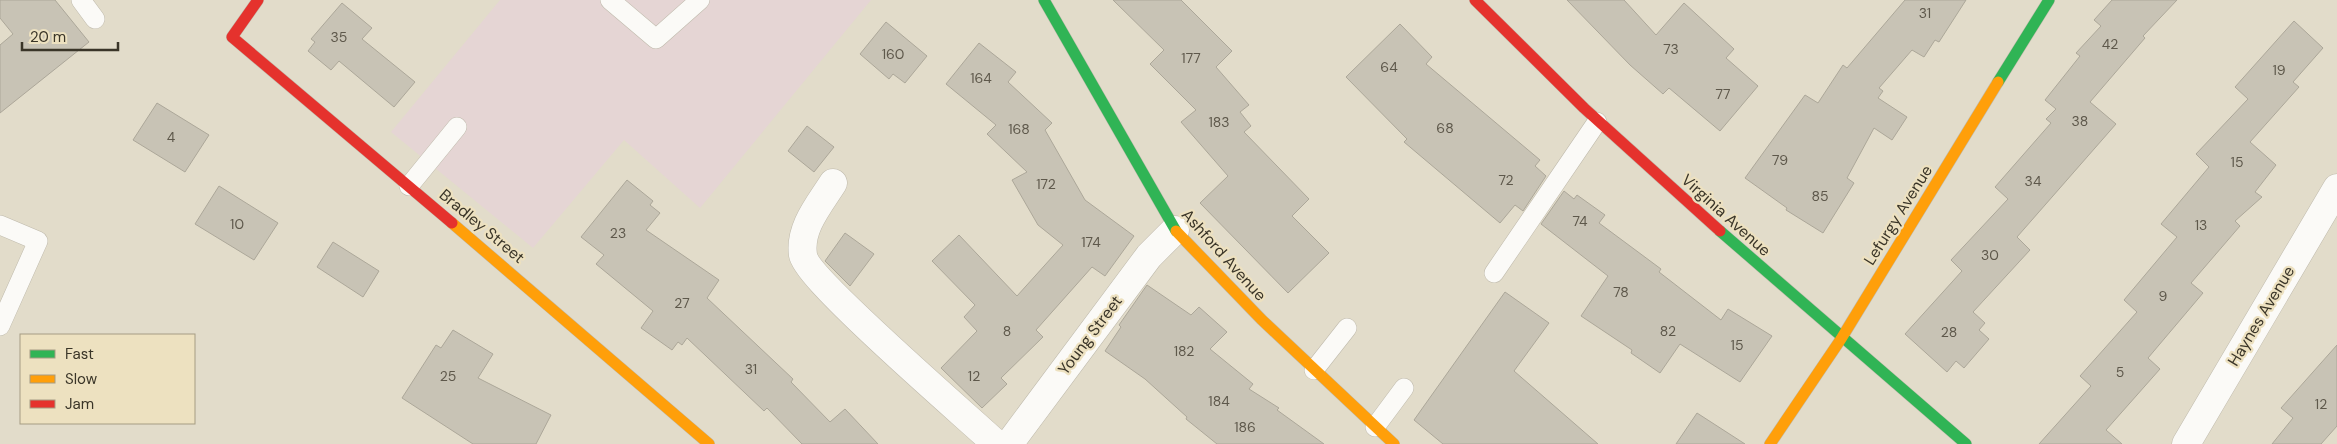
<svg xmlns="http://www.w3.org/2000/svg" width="2337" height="444" font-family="'DM Sans',sans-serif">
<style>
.medical{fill:#e5d5d4}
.building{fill:#c8c3b5;stroke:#aca799}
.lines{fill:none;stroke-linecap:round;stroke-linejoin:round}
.lane-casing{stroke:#bfbaac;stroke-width:20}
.street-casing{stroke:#bfbaac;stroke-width:29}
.fast-casing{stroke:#bfbaac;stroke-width:12}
.slow-casing{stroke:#bfbaac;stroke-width:12}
.jam-casing{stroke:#bfbaac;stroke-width:12}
.lane{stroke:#fbfaf7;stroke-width:19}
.street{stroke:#fbfaf7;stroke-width:28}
.fast{stroke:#30b455;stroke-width:11}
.slow{stroke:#ff9f0a;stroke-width:11}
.jam{stroke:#e5322d;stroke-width:11}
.labels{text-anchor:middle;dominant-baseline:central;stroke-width:4.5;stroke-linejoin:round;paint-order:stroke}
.number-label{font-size:14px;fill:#5e584b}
.street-label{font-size:16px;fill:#3a3528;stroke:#ede1c0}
</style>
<rect width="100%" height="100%" fill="#e2dcca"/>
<path class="medical" d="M500,0H871L700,208L624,140L533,248L391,132Z"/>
<path class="building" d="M0,0H55L89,42L0,113V45L13,34L0,18Z
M1113,0H1181L1232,51L1216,67L1249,105L1240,112L1251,126L1244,132L1309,199L1292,216L1329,253L1288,293L1200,203L1228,176L1181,122L1196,110L1150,64L1164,50Z
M1567,0H1624L1656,35L1684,3L1734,49L1726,58L1758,86L1720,131L1669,88L1663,94L1630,65Z
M1905,0H1966L1939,42L1935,40L1924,57L1912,50L1879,88L1883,91L1878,98L1907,117L1892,140L1874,128L1847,178L1854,183L1823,233L1786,210L1787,208L1745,178L1805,95L1818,103L1843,65L1847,68Z
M2112,0H2177L2143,36L2145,38L2090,102L2116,124L2017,237L2030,250L1973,312L1985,323L1979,330L1989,339L1964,368L1956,361L1947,372L1905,334L1962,271L1951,260L2008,199L1995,187L2051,123L2046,119L2056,109L2045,100L2080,56L2076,53L2101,26L2094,20Z
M342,3L372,28L362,39L415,82L394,107L339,61L331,70L308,51L315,42L311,39Z
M2294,21L2323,48L2293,82L2299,87L2250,142L2276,165L2255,192L2262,197L2235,221L2240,226L2191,283L2203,293L2148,358L2160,369L2106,430L2122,444H2039L2091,386L2080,376L2137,312L2124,300L2177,237L2161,224L2209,167L2196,154L2248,99L2235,87Z
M886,22L927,56L905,83L893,74L889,79L860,54Z
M1400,24L1432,57L1426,64L1540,160L1535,166L1546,176L1523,211L1515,205L1500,223L1404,142L1407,139L1346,77Z
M979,43L1016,72L1008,82L1052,123L1045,130L1085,200L1134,236L1105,276L1092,267L1036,330L1043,337L1001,378L1007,384L982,408L941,368L977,331L964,317L975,305L932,261L959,235L1017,296L1063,245L1038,225L1012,180L1027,172L987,134L996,125L946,84Z
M157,103L209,135L185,172L133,140Z
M807,126L834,147L814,172L788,151Z
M627,180L653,201L650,205L660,213L646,230L719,280L707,298L793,379L791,382L830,422L845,409L878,444H802L767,408L764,411L687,338L682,345L678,342L672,350L641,328L653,311L596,264L604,255L581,237Z
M219,186L278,223L254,260L195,224Z
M1564,191L1574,199L1577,195L1605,215L1599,223L1661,269L1659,272L1721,320L1728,309L1772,336L1740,382L1680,344L1660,373L1631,353L1632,350L1581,316L1608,276L1541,224Z
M845,233L874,254L850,286L825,261Z
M333,242L379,271L363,297L317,267Z
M1147,285L1191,315L1199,307L1227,332L1210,349L1253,384L1249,389L1279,408L1277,410L1324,444H1217L1186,419L1187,417L1145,379L1105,351L1121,327L1119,325Z
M1505,292L1549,323L1514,371L1598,444H1443L1414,420Z
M453,330L493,354L478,378L551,415L536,444H473L402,398L436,345L441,348Z
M2337,345V426L2321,444H2272L2293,418L2281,408Z
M1697,413L1745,444H1676Z"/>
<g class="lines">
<g class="lane-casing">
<path id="lane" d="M81,0L95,19
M610,0L656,39L700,0
M409,186L457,127
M0,225L38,241L0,326
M1494,273L1597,122
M1314,370L1347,328
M1375,427L1404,388"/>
</g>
<g class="street-casing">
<path id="street" d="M833,183C819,205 799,228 803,255C807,279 965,415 993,441L999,444
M1009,444L1149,256L1175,230
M2186,444L2337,188"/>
</g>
<g class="fast-casing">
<path id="fast" d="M1044,0L1176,231
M1998,82L2049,0
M1720,231L1966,444"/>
</g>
<g class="slow-casing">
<path id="slow" d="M452,223L709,444
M1176,231L1262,320L1394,444
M1770,444L1841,339L1998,82"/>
</g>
<g class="jam-casing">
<path id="jam" d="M258,0L232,37L452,223
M1475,0L1584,108L1720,231"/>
</g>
<use href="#lane" class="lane"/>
<use href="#street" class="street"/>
<use href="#fast" class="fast"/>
<use href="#slow" class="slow"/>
<use href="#jam" class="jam"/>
</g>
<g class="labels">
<g class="number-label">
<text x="1925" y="13">31</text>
<text x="339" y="37">35</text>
<text x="2110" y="44">42</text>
<text x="1671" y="49">73</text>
<text x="893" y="54">160</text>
<text x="1191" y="58">177</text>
<text x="1389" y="67">64</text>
<text x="2279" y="70">19</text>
<text x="981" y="78">164</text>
<text x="1723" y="94">77</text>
<text x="2080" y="121">38</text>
<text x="1219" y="122">183</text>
<text x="1445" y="128">68</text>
<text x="1019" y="129">168</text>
<text x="171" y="137">4</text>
<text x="1780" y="160">79</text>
<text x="2237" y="162">15</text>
<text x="1506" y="180">72</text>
<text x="2033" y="181">34</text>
<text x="1046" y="184">172</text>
<text x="1820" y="196">85</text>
<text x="1580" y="221">74</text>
<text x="237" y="224">10</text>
<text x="2201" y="225">13</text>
<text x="618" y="233">23</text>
<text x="1091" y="242">174</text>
<text x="1990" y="255">30</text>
<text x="1621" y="292">78</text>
<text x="2163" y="296">9</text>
<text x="682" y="303">27</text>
<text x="1007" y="331">8</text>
<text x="1668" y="331">82</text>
<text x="1949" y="332">28</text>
<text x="1737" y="345">15</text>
<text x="1184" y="351">182</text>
<text x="751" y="369">31</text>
<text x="2120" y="372">5</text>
<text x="448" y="376">25</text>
<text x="974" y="376">12</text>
<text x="1219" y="401">184</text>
<text x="2321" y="404">12</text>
<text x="1245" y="427">186</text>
</g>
<g class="street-label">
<text transform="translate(1726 215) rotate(42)">Virginia Avenue</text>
<text transform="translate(1898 215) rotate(-58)">Lefurgy Avenue</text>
<text transform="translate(482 226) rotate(40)">Bradley Street</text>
<text transform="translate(1224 255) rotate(48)">Ashford Avenue</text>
<text transform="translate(2261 316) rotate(-59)">Haynes Avenue</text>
<text transform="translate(1090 335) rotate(-53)">Young Street</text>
</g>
</g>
<rect x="20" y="334" width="175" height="90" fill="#ede1c0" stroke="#a59c83"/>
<rect x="30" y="350" width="25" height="8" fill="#30b455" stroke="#a59c83"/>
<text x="65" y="359" font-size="15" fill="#3a3528">Fast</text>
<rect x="30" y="375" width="25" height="8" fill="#ff9f0a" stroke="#a59c83"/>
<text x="65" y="384" font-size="15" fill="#3a3528">Slow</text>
<rect x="30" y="400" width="25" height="8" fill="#e5322d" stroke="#a59c83"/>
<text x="65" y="409" font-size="15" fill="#3a3528">Jam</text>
<path d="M22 42v8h96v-8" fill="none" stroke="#3a3528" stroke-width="2.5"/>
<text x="30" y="42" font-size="15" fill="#3a3528" stroke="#ede1c0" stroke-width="4" paint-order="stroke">20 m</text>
</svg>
